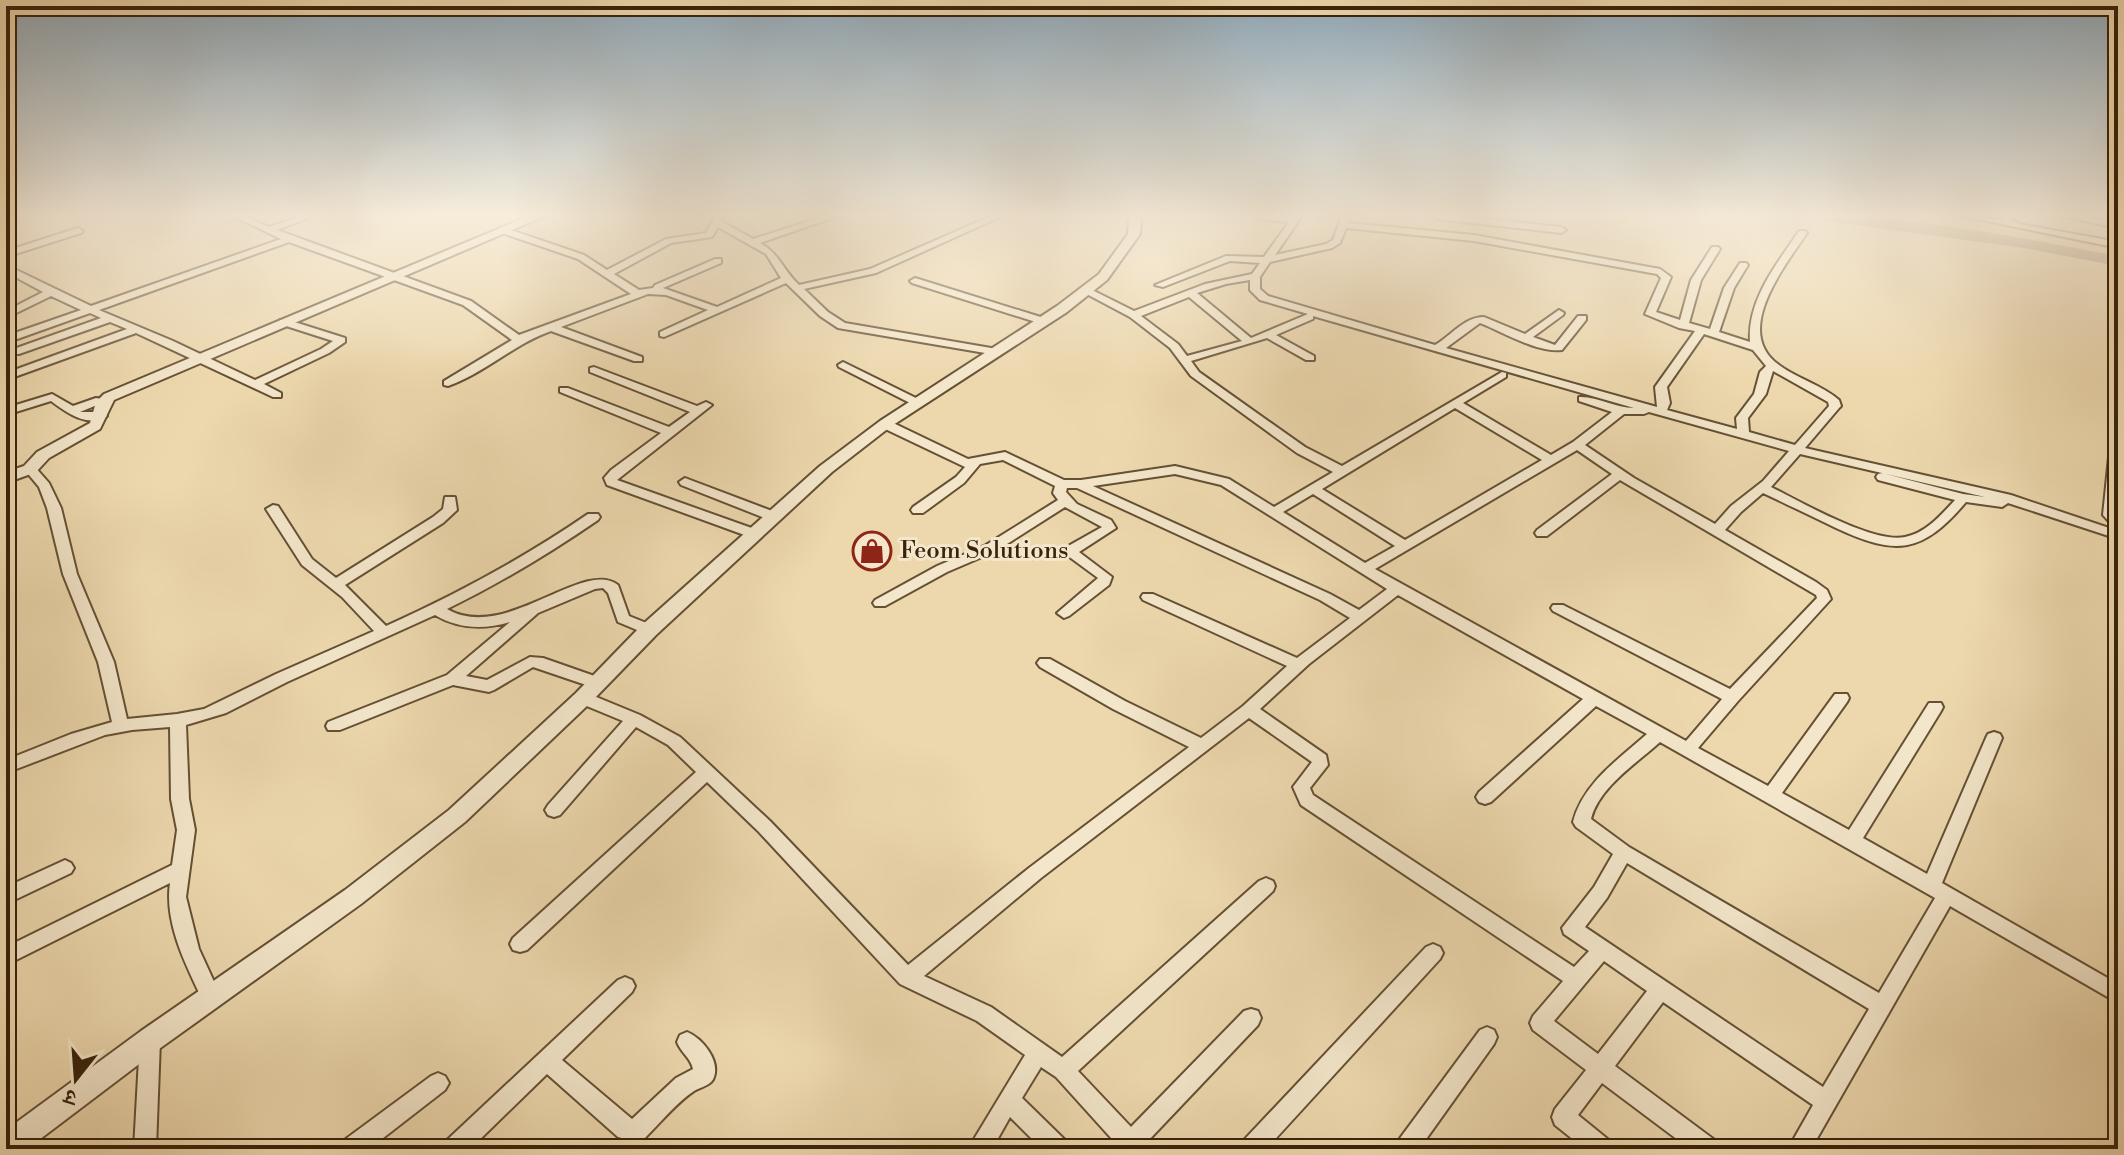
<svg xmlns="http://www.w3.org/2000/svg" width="2124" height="1155" font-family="'Libre Bodoni','Noto Serif Devanagari',serif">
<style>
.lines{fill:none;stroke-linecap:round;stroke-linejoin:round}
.river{fill:#af9a77;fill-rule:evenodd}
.minor-casing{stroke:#655034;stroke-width:4}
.tertiary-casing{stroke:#655034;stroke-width:4}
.minor{fill:#f3e6ca;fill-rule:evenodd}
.tertiary{fill:#f3e6ca;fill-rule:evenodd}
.labels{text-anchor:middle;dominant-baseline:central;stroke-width:6;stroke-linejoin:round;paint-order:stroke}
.poi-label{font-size:24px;fill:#38230c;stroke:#f3e6ca;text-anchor:start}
</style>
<rect width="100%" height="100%" fill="#edd8ae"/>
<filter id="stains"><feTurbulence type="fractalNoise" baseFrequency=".0025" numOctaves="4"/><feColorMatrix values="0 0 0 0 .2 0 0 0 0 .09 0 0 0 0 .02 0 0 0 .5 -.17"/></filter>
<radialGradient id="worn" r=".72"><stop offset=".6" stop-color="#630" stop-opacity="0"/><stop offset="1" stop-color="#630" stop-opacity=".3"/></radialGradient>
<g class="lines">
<path class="river" d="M1819,216C1919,216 2020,238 2118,256V266L2024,248L1827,221Z"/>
<g class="minor-casing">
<path id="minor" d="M10,216H24L6,223V217Z
M233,216H244L269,227L301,216H314L277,230L471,301L519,335L631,294L578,259L499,232V228L502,227L584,255L607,270L666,239L706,233L715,216H723L721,221L753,239L825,216H838L760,243C780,254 782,269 799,285L870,269L991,216H1002L876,273L804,289L828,312L845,323L997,349L1002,352L997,355L838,328L820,316L786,283L664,337L660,336V332L708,310L666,295L648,294L561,327L642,357V361H634L551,331C514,344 485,373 448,386L444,385V381L512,340L463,305L289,242L99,310L173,341L255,380L321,349L333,341L280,324V320H288L345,338V342L329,353L264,384L281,393V397H273L136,333L6,380V373L127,329L110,322L19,354H11V350L101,318L90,313L6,343V336L81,310L51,296L6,318V311L43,292L6,272V265L91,306L281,239ZM718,227L766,254L781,278L717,307L663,288L721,263V259H715L655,285L653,288L639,290L614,274L671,243L712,237Z
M1254,216H1302L1275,255L1326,244L1333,240L1342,216H1350L1348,223L1474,235L1660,269L1671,277L1656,312L1680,320L1691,280L1712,247H1718L1720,249L1701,280L1689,323L1710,329L1724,288L1740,263H1746L1748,265L1734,288L1719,332L1750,342C1747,300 1777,264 1799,231H1805L1807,233C1784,267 1732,332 1779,365C1798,379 1822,385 1839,400L1841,406L1839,408L1805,448L2011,495L2118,531V539L2008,503L2002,507L1966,502C1922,554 1896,556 1836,528C1812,516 1788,505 1763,493L1741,512L1725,530L1816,582L1827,590L1831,599L1738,701L1698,748L1768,786L1835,694H1847L1849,698L1847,702L1782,793L1849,830L1929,703H1941L1943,707L1941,711L1863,838L1927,874L1986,738L1988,734L1994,732L2000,734L2002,738L1942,883L2118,984V1003L1950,906L1811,1149H1788L1813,1105L1663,1002L1615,1066L1716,1141L1719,1149H1690L1602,1083L1578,1115L1610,1141L1613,1149H1585L1555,1125L1552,1117L1555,1109L1586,1070L1533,1030L1530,1023L1533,1016L1563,981L1301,805L1293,787L1312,762L1249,718L1041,878L924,976L991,1007L1062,1057L1259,881L1266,878L1273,881L1275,886L1273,891L1078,1071L1131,1127L1244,1011L1251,1009L1258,1011L1261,1018L1258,1025L1145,1144L1147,1149H1121L1056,1077L1041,1067L1022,1098L1066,1141L1069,1149H1042L1010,1117L992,1149H968L1025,1055L977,1021L900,984L758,831L707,782L527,950L520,952L513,950L510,944L513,938L696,772L668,745L636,727L560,815L554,817L548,815L545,810L548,805L623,721L577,702L575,698L577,694H589L640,715L680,737L770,821L908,965L1029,868L1189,747L1113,709L1040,667L1037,663L1040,659H1050L1125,701L1201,738L1243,706L1287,666L1143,600L1141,597L1143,594H1153L1297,658L1350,618L1320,600L1077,488H1067L1066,492L1077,504L1111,520L1116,528L1079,552L1112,577L1109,585L1069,616L1064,618L1057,613L1098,578L1064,553L1070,545L1102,527L1065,507L996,551L947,572L885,606H875L873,603L875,600L937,566L986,545L1058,500L1053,493L1055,486L1003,460L980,464L964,483L923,513H913L911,510L913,507L956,477L965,467L881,427V421H889L968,459L1005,452L1064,480H1081L1175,466L1229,479L1274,507L1333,472L1297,453L1191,376L1170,348L1130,317L1081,291L1090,289L1134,311L1205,284L1252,274L1260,263L1230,261L1163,287L1155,285L1226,256L1264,257L1289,222L1258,219ZM1346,228L1474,241L1657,274L1661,278L1645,314L1679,328L1695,331L1655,387L1657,407L1446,348L1480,323C1503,332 1537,353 1562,350L1586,320V316H1578L1555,345L1533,337L1563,315L1564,313L1559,310L1525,334L1484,317C1464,317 1451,336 1435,345L1268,296L1260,289V277L1270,262L1332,248L1340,243ZM1250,280V290L1260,300L1308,314L1251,338L1197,293L1226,284ZM1189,297L1242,341L1187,356L1178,344L1141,316ZM1313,316L1634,408C1615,408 1597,396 1579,397V401L1612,412L1573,442L1551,455L1463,403L1506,377V373L1502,372L1342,466L1305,447L1199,372L1191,361L1267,338L1306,360H1314V356L1276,335L1313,319ZM1704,334L1753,350L1766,366L1760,372L1754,394L1736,418L1737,429L1667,410L1670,403L1667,387ZM1773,371L1828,402L1829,406L1795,445L1749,432L1748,418L1766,394ZM1455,408L1542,460L1405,540L1322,489ZM1649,412L1789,451L1763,481L1731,506L1715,524L1634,478L1585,445L1624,414H1644ZM1577,450L1612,474L1537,530L1535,533L1537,536H1547L1620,480L1816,595L1817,598L1730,689L1563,605H1553L1551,608L1553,611L1722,699L1686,741L1375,569ZM1800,454L1985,497L1963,494L1882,473L1878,474L1876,477L1878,480L1955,500C1941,515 1926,533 1905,537C1874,544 1801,502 1771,487ZM1175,474L1221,485L1387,589L1359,610L1330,594L1093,486ZM1313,494L1395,546L1365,563L1283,512ZM1398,595L1583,699L1479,792L1476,797L1479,802L1485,804L1491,802L1596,706L1647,734C1619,759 1583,783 1573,822L1576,827L1613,854L1594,887L1562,928L1564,934L1589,951L1574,967L1313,795L1310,788L1328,765L1326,755L1260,709L1309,664ZM1660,742L1935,898L1879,993L1629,847L1591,819C1599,787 1637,763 1660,742ZM1627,863L1869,1009L1823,1087L1585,927L1607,898ZM1604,961L1647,991L1598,1054L1554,1021Z
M1433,216H1460L1561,227L1566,230L1561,233L1437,219Z
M1962,216L2001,220L2000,216H2008L2010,219L2019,224L2118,242V248Z
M2062,216H2081L2118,222V228Z
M78,228L83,231L81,233L6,257V251Z
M915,278L1047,319L1048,321L1043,324L1039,323L912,283L910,281Z
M843,362L922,401L924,403L922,405H914L839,367L838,365Z
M594,367L697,406L706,402L712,405L617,480L760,531L762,534L760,537H750L607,485L604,478L611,470L661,433L560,392V388H568L669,427L690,412L590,372V368Z
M52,394L73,406L96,398L107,400V404L97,405L80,412H101L107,416C87,428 67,413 51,401L6,415V408Z
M2117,434V514L2118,527L2113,526L2103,515L2111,438Z
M30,465L34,466L49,483L61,508L77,574L114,662L127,719L177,714L204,709L276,674L374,631L342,597L302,565L266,509L273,505L278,506L312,559L336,578L433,517L443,509L445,497H455L457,510L443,523L345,585L386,626C457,594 524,558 588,514H598L600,517L598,520C550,553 500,583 447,609C505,643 583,558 618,585L629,616L654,626L656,630L649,635L618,622L608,593L603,588L595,589L538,613L466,676L487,680L530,657L543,658L603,679L606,683L603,687L598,689L533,667L494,690L489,692L453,685L340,730H328L326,726L328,722L447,675L510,622C483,630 459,629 435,615L287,682L226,713L186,725L189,799L195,830L186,897L199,949L221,997L218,1003L211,1006L204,1003C187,967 164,924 170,883L6,965V947L172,865L177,830L171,799L170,727L132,730L105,735L6,773V760L71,734L112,722L98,662L63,574L47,508L39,487L24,469Z
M685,478L780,514L782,517L775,521L770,520L681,485L679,482Z
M65,860L71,863L74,868L71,873L6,904V887Z
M1433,944L1440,947L1443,953L1440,959L1266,1149H1240L1243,1141L1426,947Z
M625,977L632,980L635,986L632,992L562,1060L632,1119L676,1078L693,1069C691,1058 681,1053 677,1042L680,1035L687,1032C702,1038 720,1060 714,1077C712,1085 701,1087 694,1091C676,1103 660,1123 644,1139L636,1142L618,1137L547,1074L470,1149H443L446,1141L618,980Z
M1487,1027L1494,1030L1497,1037L1494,1044L1419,1149H1395L1398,1141L1480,1030Z
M150,1030L157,1033L160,1040L156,1149H134L140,1040L143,1033Z
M438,1073L445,1076L449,1083L445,1090L369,1149H340L343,1141L431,1076Z"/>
</g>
<g class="tertiary-casing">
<path id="tertiary" d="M529,216H545L114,400L100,429L49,458L36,472L6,483V472L24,466L37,452L90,423L96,402L104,394Z
M1129,216H1141L1140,234L1107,280L1067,312L890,427L832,472L656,635L590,703L465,822L361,904L159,1049L27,1149H6V1130L141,1031L345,890L449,810L576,693L642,625L820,466L880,421L1057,306L1099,274L1128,234Z"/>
</g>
<use href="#minor" class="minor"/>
<use href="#tertiary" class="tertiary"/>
</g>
<linearGradient id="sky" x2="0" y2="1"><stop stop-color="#91aabb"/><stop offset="0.57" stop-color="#f7eddb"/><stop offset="1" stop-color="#f7eddb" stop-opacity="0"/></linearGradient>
<rect width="2124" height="378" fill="url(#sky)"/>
<defs>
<g id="shop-ring" transform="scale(2)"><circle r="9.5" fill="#f3e6ca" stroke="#8f2418" stroke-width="1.5"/><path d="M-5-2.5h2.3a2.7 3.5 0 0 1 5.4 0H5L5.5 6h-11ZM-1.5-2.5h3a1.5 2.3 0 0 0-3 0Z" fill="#8f2418"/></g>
</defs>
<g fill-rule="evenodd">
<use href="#shop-ring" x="872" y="551"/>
</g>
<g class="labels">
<g class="poi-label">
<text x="900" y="551">Feom Solutions</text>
</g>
</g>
<rect width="2124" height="1155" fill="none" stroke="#edd8ae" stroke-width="32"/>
<rect x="8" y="8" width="2108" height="1139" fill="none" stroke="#38230c" stroke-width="4"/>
<rect x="16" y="16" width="2092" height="1123" fill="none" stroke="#38230c" stroke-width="2"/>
<g transform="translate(76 1079) rotate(197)" stroke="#f3e6ca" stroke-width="6" paint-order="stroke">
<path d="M0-6L14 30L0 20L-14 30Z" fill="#38230c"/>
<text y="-12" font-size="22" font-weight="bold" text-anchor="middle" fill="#38230c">उ</text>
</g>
<rect width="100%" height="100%" filter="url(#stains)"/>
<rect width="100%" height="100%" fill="url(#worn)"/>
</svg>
